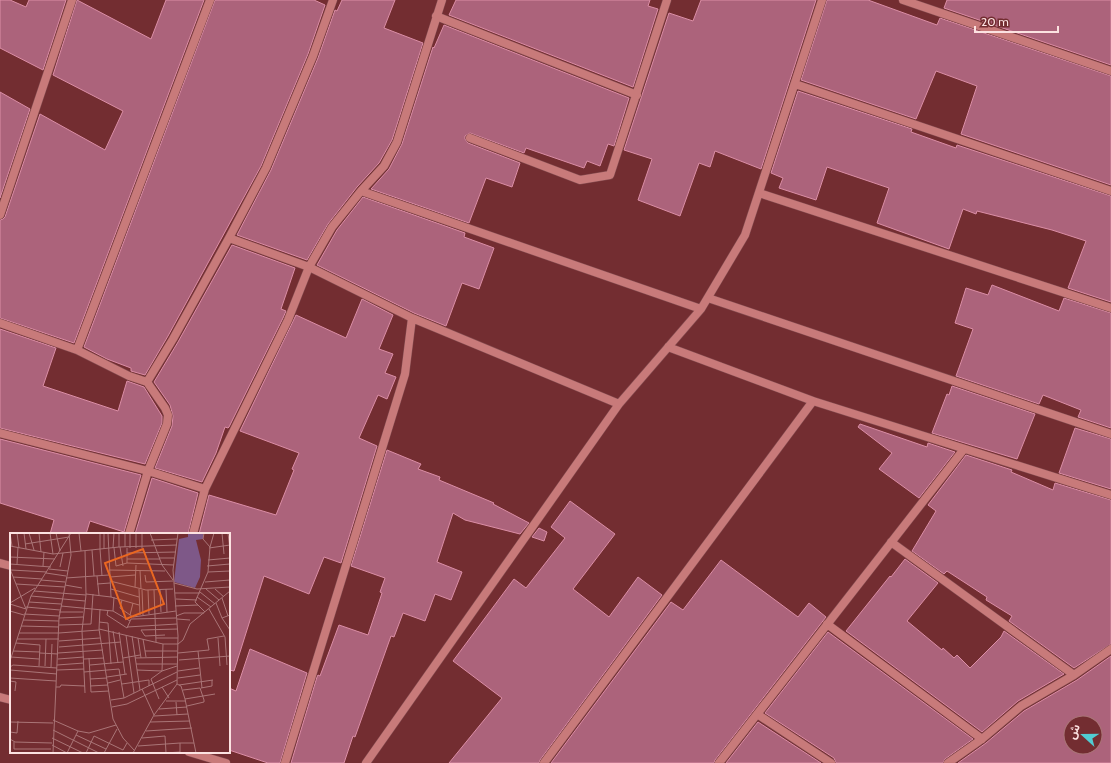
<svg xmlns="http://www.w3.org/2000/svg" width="1111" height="763" font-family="Cabin,'Noto Sans Arabic',sans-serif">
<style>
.building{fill:#ac637b;stroke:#db8ea6;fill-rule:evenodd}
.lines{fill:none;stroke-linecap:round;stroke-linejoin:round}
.street-casing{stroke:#834c50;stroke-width:9}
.street{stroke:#c87a7a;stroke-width:8}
.inset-road{fill:none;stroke:#aa7577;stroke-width:1}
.view{fill:#ea6721;fill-opacity:0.15;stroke:#ea6721;stroke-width:2}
.inset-edge{fill:none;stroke:#fce2e1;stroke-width:2}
</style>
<rect width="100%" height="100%" fill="#732d31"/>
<path class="building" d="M0,0H10L26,7L29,0H66L43,70L0,48Z
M77,0L151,39L166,0H204L74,343L0,318V220L3,219L5,217L40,114L105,150L123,111L53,75Z
M215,0H314L325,5L308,54L261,166L168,336L145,375L131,371V368L107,359L84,347Z
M342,0H395L384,28L423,43L392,140L379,163L357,187L328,224L307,260L237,235L271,170L318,58L335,10L337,11Z
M456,0H650L648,6L658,9L633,87L449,15Z
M701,0H816L761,169L715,151L710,167L699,163L680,216L638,200L652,159L624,150L669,13L693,21Z
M827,0H868L937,25L940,18L1111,76V185L961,134L977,86L936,71L916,119L801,80Z
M947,0H1111V65L944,8Z
M444,25L629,98L614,146L608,144L600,166L587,161L584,168L526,148L524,153L470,133L465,136V139L468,143L520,163L512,187L486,178L469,223L371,189L389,169L402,144L433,47L434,48Z
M798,91L912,129L911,132L956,148L957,145L1111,196V302L1068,288L1086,241L1052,230L977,211L976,214L963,209L949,249L877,223L889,188L827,167L816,200L779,188L783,178L771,173Z
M0,92L30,109L0,198Z
M363,197L465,233L464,237L494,248L479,289L462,283L446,326L414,313L317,265L337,230Z
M232,245L295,268L281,309L286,311L283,318L229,427L228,428L225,427L216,453L202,482L155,468L172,426L173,416L170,405L154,382L178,342Z
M992,285L1059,311L1064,298L1111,313V428L1078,417L1081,410L1043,395L1039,404L956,376L973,329L955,323L966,288L988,295Z
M362,299L393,315L379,349L393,354L385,373L396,377L387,399L378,395L359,438L377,446L341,563L324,557L309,594L264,576L234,671L229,670V534H199L209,495L276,515L294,470L292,469L299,453L240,431L296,315L346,338Z
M0,329L56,348L43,386L118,411L127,381L144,387L162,416V423L145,464L0,428Z
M952,386L1035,414L1017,459L932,433L947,394L949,395Z
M860,424L927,447L928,443L955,452L919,498L879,469L892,453L858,427Z
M1075,428L1111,439V489L1059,473Z
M0,439L141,475L124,532L90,521L86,534H50L54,520L0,503Z
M387,450L421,464L418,469L440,477L439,480L494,503L493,504L529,523L520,534L465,520L453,513L437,562L462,572L451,600L435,594L425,621L403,613L394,637L391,636L355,737L353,736L344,763H291L317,677L318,675L320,676L339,625L368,635L382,593L380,592L385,578L351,566Z
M966,455L1012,470L1011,472L1053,490L1055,483L1111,500V644L1074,668L1009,621L1012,616L986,600L987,597L947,571L944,574L912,551L936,511L928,505Z
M152,478L198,493L188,534H135Z
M570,501L615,534L573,589L609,617L638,577L662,595L540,760L539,763H449L502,698L453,661L514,579L526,588L565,538L551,527Z
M539,528L547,532L544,541L532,537Z
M905,559L938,583L907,621L942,650L943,648L954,658L957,655L970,668L1001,637L1004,631L1064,674L1018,701L982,732L846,631L890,576L891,577Z
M721,560L798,617L809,603L826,617L715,760L714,763H551L671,602L683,610Z
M828,632L973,739L945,759L943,763H836L834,758L765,713Z
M250,649L307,673L280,763H268L229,750V688L236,691Z
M1111,656V763H958L986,743L1024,711L1077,680ZM1071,723H1095V747H1071Z
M758,722L821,763H726Z"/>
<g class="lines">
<g class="street-casing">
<path id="street" d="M903,0L1111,71
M436,16L637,95
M795,84L1111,191
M470,138L580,180L610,175L667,0
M361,191L701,309
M759,193L1111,308
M0,215L72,0
M229,238L309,267L412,318L619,404
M708,298L1111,434
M0,323L77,350L129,376L147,382L165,408L168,415L167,424L148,471L129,534
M668,347L813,401L1111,495
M77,350L210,0
M147,382L173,339L229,238L266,168L313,56L333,0
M0,433L148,471L205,489
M193,534L205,489L288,320L309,267L332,227L361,191L384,166L397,142L442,0
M891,542L1074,675
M0,563L11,566
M827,624L982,739
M0,697L11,700
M757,714L831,763
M189,752L226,763
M285,763L405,374L412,318
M366,763L619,404L701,309L745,235L822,0
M544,763L813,401
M719,763L964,449
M948,763L982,739L1021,706L1074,675L1111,649"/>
</g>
<use href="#street" class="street"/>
</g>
<g transform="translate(10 533)">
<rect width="220" height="220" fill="#732d31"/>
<path d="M178,0H193V6L186,7L191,27L190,44L185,55L164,49L169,6L178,4Z" fill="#7e5888"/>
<path class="inset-road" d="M0,0L2,13M7,0L9,15M14,0L16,16M19,0L24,17M29,0L31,19M40,0L43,21M46,0L50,18M69,0L71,18M90,0V16M98,0L101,64M126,0V15M140,0L152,32L163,47M194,0L193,6L200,14L198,39L185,69L195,79M212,0L214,21M218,0L220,17M141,7L167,6M15,11L59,4M0,13L43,21L109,14L167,12M109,14V0M110,14L113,33M115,14V0M200,14L204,0M103,15L104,0M104,15L106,33M120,15V0M132,15V0M199,15L220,12M90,16L92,43M94,16V0M82,17L84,43M117,20L166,19M0,24L45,26M149,25H164M117,26H150M198,27L220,25M117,30L164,32M0,31L41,34M7,31L8,14M33,33L34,19M106,33L117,30V15M197,33L220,31M50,34L53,20M0,36L16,76M39,36L58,38M1,37L37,39M99,37L155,38M130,37L131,56M198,39L220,38M36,40L56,43M135,42L136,49L163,48M87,43L89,62M3,44L32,46M100,44L125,42M56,45L99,42M31,47L55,49M100,48L136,57L163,56M195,49L220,47M164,50L187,56L220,54M6,51L55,54M87,51L100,50M55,52L72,55M125,54L126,32M101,56L129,64M129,56L130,82M156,56L157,79M196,56L209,67M205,56L214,64M132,57L133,82M138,57L139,81M144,57L146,109M150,57L151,79M24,58L76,62M190,59L205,71M165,60H190M76,61L101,64L129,72M21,63L75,68M187,64L201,74M212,65L218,83M166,66L187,67M112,67L110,75L123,84L166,78M19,69L51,71M0,70L25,55M206,70L212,85L220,82M0,71L16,76M51,73L103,78L120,88M165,73L188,72M16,74L50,77M90,76L89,96L103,186L113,205L124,217M199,76L215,104L217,132M98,77L97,82L117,95L121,86L166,85M0,78L14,82M103,78L104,64M49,79H73M14,81L49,83M120,82L123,70M166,83L174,80H194M49,85L73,84M212,85L220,97M167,86L180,87M13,87L49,88M89,89L98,90L101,131M49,92L81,91L83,61M11,93L49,94M117,94L167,91M89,96L153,111H168L173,107L180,91L220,58M131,97L168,96M131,97L135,103L155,102M103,98L108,130M109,99L115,141M9,100H49L89,97M116,102L124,160M122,103L130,157M128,105L131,125M146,105H168M208,105L210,133M7,106H49M133,106L136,124M49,108L90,105M6,110L30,112L29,133M49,114L111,109M3,118L30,119M135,118H167M188,118L192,155M30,120L48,121M48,120L93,117M168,120L199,117L197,106L214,103M1,124L29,126M79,125L81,159L99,158M113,125L130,122M125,125L168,124M48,126L74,124M74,126L94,125M169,127L220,123M0,128L21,63L61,0M126,131H167M47,132L74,130M80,132L113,129M35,133L36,106M0,134L3,132L47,135M41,134L42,111M0,137L47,141M47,137L74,136M127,137L152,138L153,111M168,138L189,135M74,139L109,136L114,165M97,144L117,141M0,145L46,148M168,145L190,142M80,146L97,145M0,148L6,149L5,158M98,150L110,147M112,151L139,147V153M167,151L171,153L175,166L186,220M169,152L203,147M80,153L98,152M46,154H50L51,152L75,153M152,154L159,165M191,155L202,153V147M132,156L144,182M173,157L190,155L194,167V169L177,173M75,160L72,98L76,62L75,18M149,166L141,146L152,138L167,133M175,166L205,161M101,167L114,165L167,139M156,168H176M166,169L167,182M102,174L117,171L167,147M149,176L177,174M144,183L178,181M43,187L68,198L79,200L106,192M0,189L43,190M140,189L180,188M43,197L89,220M136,198L182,195M0,199L7,200L8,188M66,202L96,216M42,205L73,220M132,205L155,203L156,220M0,206L5,209L42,210M4,209V216H41M170,210H184M42,212L57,220M128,213L170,210V219L155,220M43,220L49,85L61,22L59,0M57,220L68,198M76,220L84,203L113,217L117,210M94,220L107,196M123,220L144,182L167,151L168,103L163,37L168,0"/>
<path class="view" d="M133,16L154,71L116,86L95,30Z"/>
<rect width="220" height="220" class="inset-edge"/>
</g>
<g transform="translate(1083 735) rotate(291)"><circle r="19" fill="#732d31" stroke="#aa7577"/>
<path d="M0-3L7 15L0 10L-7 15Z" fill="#51ccd2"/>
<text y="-6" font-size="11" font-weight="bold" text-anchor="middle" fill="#fce2e1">ش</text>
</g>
<path d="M975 26v6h83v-6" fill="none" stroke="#fce2e1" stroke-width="2"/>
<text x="981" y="26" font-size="12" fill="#fce2e1" stroke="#732d31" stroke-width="3" paint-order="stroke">20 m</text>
</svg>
